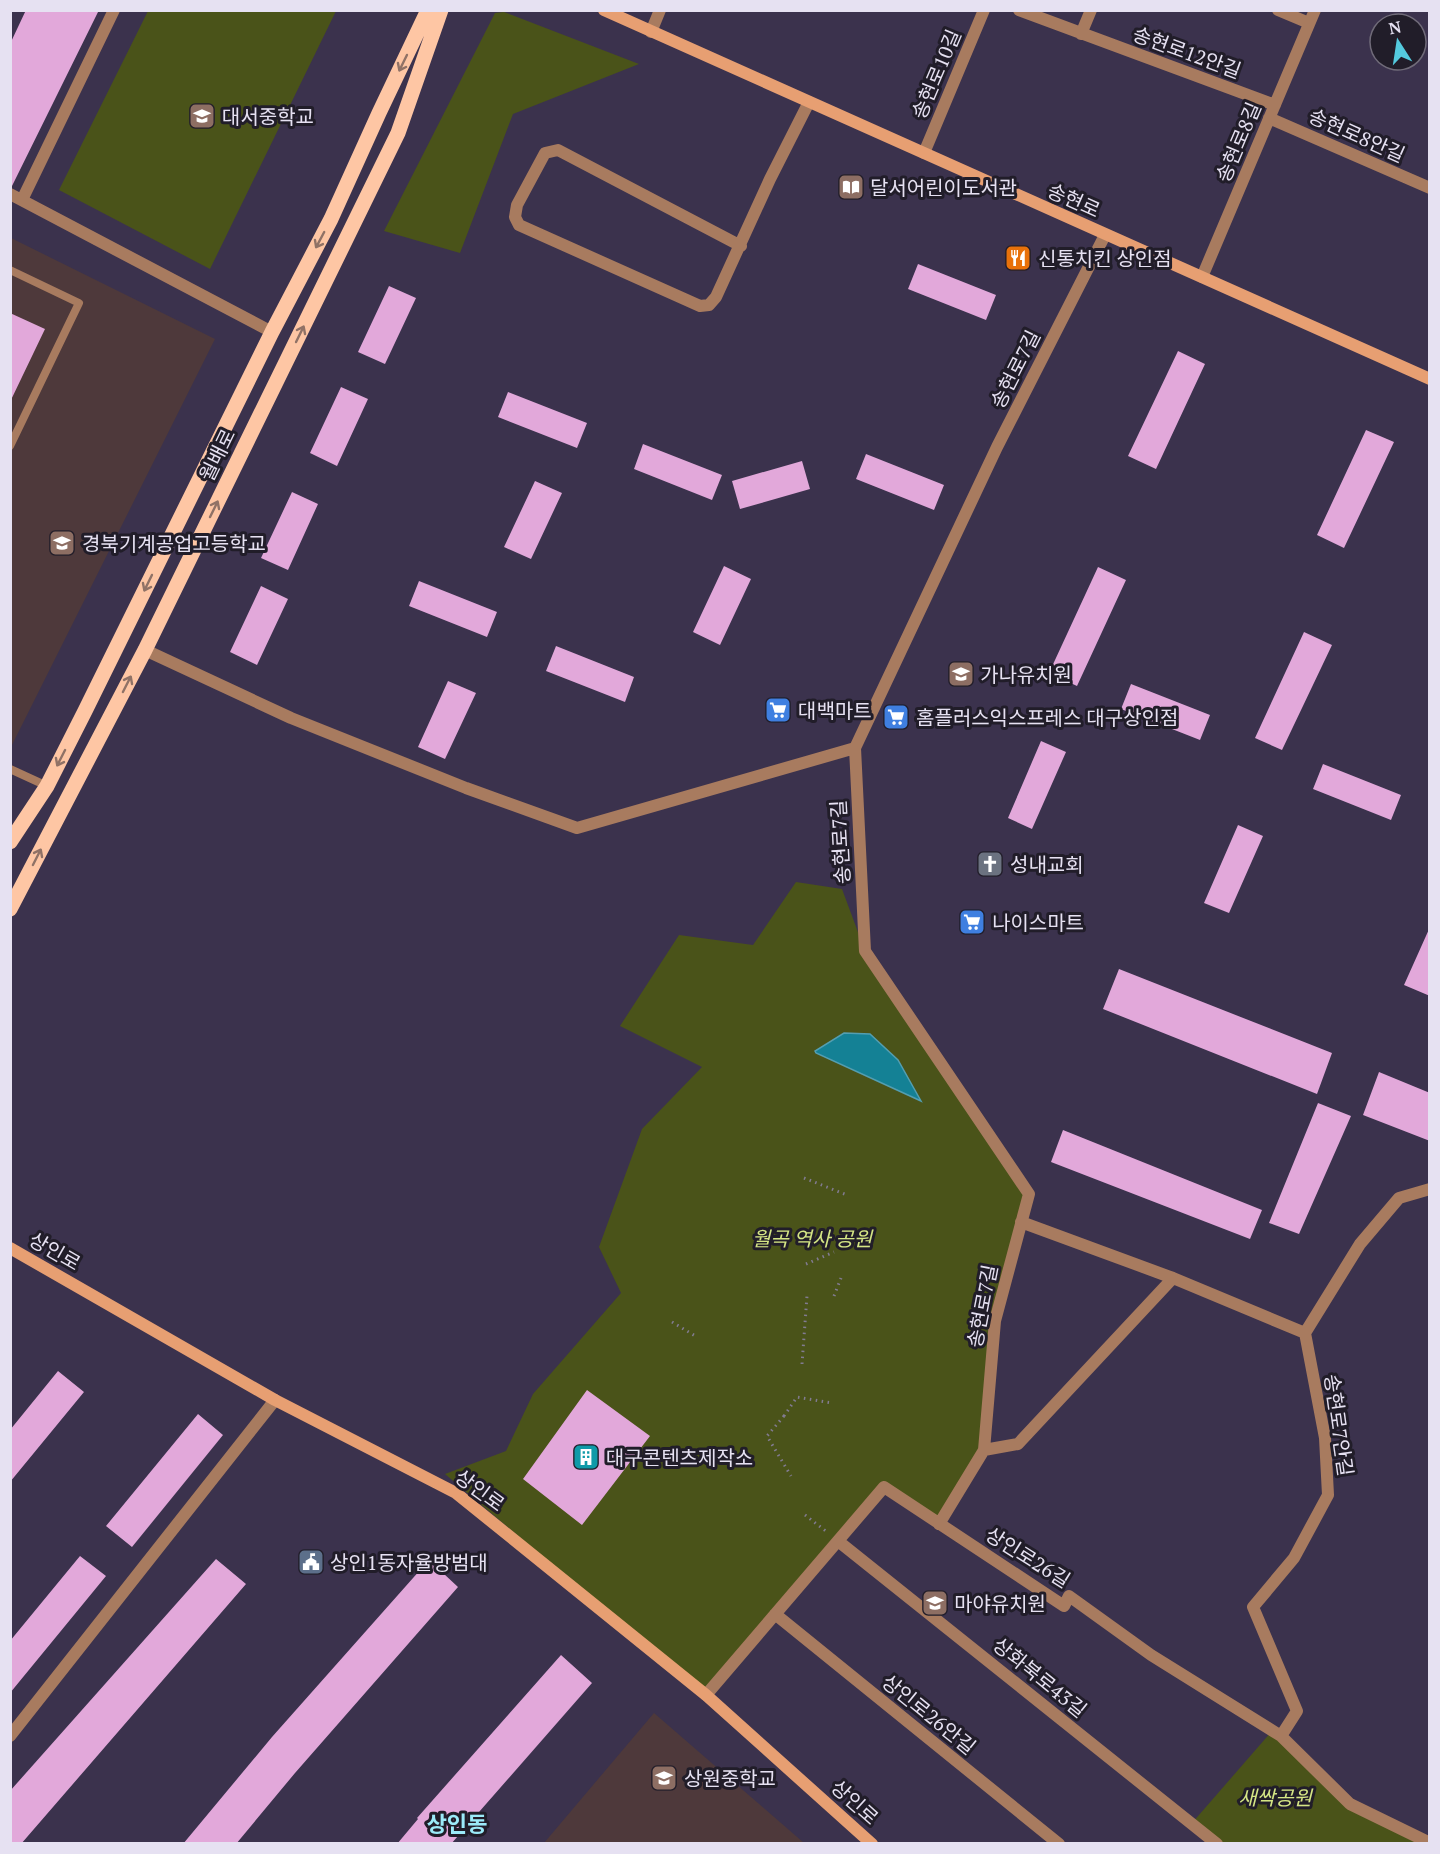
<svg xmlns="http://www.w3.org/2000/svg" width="1440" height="1854" font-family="'PT Serif','Noto Sans KR',serif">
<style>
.education{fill:#4e393b}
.green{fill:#4a5319}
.water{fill:#148195;stroke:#539eb1;stroke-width:1.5}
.building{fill:#e2a8da}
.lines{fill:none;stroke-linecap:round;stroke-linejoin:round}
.path{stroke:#827b91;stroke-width:3;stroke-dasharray:1.5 4.5;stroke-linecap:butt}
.service{stroke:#a87b5f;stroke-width:8}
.minor{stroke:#a87b5f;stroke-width:12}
.tertiary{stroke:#a87b5f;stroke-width:12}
.secondary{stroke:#e79f72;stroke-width:12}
.primary{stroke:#fec6a4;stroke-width:15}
.oneway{stroke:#907266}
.labels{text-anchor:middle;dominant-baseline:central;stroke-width:6;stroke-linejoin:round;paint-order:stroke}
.street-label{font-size:20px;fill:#e6e1f2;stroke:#211d29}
.poi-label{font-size:20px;fill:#e6e1f2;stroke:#211d29;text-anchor:start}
.park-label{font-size:20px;font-style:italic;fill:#d5e685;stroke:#211d29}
.quarter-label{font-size:22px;font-weight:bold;fill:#9beaf8;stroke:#211d29}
</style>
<rect width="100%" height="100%" fill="#3b324d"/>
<path class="education" d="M11,238L215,339L11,747Z
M654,1713L804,1843H544Z"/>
<path class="green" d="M148,11H336L210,269L59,190Z
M504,12L639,64L513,114L460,253L384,231L495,13Z
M796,882L842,889L865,951L1029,1194L995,1321L984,1450L939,1524L884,1487L706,1695L445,1474L506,1451L533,1394L621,1293L599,1247L642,1129L702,1067L620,1026L679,935L753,945Z
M1272,1731L1350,1804L1429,1843H1217L1192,1823Z"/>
<path class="water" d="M844,1033L870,1034L898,1060L921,1101L816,1053L815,1051Z"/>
<path class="building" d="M26,10H99L12,186H10V44Z
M918,264L996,295L986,320L908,289Z
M389,286L416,298L385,364L358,352Z
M10,313L45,329L10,402Z
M1178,351L1205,364L1156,469L1128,456Z
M341,387L368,399L337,466L310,453Z
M508,392L587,423L577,448L498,417Z
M1366,430L1394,442L1344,548L1317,535Z
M643,444L722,475L712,500L634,469Z
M866,454L944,485L934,510L856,479Z
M802,461L810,489L740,509L732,481Z
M535,481L562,493L531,559L504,547Z
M292,492L318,504L288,570L261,558Z
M724,566L751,579L720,645L693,632Z
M1098,567L1126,580L1077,686L1049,673Z
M419,581L497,612L487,637L409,606Z
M261,586L288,599L257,665L230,652Z
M1304,632L1332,645L1282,750L1255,738Z
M556,646L634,677L625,702L546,671Z
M448,681L476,693L445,759L418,747Z
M1131,684L1210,715L1200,740L1121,709Z
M1041,741L1066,752L1032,829L1008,818Z
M1323,764L1401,795L1391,820L1313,789Z
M1238,825L1263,836L1229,913L1204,903Z
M1430,927V996L1404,985Z
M1119,969L1332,1053L1317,1094L1103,1009Z
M1379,1072L1430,1093V1141L1363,1115Z
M1318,1103L1351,1116L1299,1234L1269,1223Z
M1063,1130L1262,1210L1250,1239L1051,1162Z
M58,1371L84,1392L10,1482V1430Z
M587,1390L650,1436L582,1525L523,1479Z
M198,1414L223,1435L132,1547L106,1526Z
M80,1556L106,1576L10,1693V1641Z
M216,1559L246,1584L21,1844H10V1791Z
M429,1560L458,1587L295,1773L236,1844H183L272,1737Z
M561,1655L592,1683L451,1844H397L418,1819L417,1818Z"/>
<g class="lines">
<path class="path" d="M804,1178L847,1195
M806,1264L834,1252
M834,1296L841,1278
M672,1322L697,1337
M802,1364L807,1296
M784,1416L767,1436L791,1476
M784,1416L797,1397L832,1403
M805,1515L827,1532"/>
<path class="service" d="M10,270L79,303L10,446
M10,769L47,786"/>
<path class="minor" d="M1019,10L1275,105
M1278,10L1309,23
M651,32L660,10
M1081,34L1091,10
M1269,118L1430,188
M924,153L984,10
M10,194L272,332
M22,200L114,10
M741,246L558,150L545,153L517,205L515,217L519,225L700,306L709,305L716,297L770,179L809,102
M1202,277L1315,10
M145,650L291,718L466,788L577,828L855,748
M1021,1222L1173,1278L1305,1333
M984,1450L1018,1444L1173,1278
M939,1524L984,1450L995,1321L1029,1194L865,951L855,748L997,447L1105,235
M838,1541L1217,1844
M775,1614L1059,1844
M706,1695L884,1487L1064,1606L1069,1596L1151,1655L1281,1736L1350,1804L1430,1843
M1281,1736L1297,1711L1253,1607L1294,1558L1328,1495L1325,1438L1305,1333L1360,1244L1399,1198L1430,1189"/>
<path class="tertiary" d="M10,1736L275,1400"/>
<path class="secondary" d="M604,10L1430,379
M10,1248L275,1400L456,1493L706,1695L872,1844"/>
<path class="primary" d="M10,842L47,786L85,711L272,332L331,219L379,113L428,10
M10,909L145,650L398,133L441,10"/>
</g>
<defs><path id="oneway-shaft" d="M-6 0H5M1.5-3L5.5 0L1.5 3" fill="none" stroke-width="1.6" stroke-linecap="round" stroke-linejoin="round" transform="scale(1.5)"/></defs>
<g class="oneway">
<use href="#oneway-shaft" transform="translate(403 63) rotate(116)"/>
<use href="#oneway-shaft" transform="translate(320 240) rotate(118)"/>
<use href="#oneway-shaft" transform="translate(300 334) rotate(-64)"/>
<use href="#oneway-shaft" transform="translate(214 509) rotate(-64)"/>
<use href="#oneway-shaft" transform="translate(148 583) rotate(116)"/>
<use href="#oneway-shaft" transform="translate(127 684) rotate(-63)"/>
<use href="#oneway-shaft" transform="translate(61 758) rotate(117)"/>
<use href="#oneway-shaft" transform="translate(37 857) rotate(-63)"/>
</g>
<defs>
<g id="school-square" transform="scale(1.35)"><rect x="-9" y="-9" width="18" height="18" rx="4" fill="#8d6e63" stroke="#211d29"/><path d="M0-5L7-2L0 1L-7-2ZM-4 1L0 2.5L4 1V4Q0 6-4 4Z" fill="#fff"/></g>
<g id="library-square" transform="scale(1.35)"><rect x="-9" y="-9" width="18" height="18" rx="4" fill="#8d6e63" stroke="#211d29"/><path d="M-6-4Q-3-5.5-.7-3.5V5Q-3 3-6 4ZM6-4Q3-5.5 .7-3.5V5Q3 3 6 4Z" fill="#fff"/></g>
<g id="restaurant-square" transform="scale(1.35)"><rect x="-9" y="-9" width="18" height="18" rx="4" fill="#e8710a" stroke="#211d29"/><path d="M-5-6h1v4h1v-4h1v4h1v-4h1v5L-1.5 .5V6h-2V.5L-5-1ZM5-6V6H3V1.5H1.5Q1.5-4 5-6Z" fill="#fff"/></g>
<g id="supermarket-square" transform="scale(1.35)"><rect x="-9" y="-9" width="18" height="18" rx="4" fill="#3f7fe0" stroke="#211d29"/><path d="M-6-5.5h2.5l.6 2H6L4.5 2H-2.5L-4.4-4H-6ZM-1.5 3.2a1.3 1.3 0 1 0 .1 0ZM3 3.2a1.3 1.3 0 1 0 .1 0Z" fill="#fff"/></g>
<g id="church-square" transform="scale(1.35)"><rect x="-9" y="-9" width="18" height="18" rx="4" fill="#6b7280" stroke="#211d29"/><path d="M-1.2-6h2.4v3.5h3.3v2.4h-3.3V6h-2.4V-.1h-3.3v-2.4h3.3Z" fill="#fff"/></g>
<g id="building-square" transform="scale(1.35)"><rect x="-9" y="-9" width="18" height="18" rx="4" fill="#0f9aa8" stroke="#211d29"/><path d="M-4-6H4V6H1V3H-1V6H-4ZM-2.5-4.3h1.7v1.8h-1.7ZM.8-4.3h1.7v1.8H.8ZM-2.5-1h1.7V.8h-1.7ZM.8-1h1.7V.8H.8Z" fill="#fff"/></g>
<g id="civic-square" transform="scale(1.35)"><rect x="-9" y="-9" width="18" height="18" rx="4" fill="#5c6f8a" stroke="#211d29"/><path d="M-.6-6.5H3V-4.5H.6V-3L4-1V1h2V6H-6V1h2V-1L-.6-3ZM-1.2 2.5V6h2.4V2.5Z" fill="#fff"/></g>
</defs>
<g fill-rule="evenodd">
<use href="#school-square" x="202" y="116"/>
<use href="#library-square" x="851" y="187"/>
<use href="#restaurant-square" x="1018" y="258"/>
<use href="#school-square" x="62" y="543"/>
<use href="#school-square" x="961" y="674"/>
<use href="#supermarket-square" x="778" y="710"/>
<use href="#supermarket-square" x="896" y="717"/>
<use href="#church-square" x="990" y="864"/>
<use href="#supermarket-square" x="972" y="922"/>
<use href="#building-square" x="586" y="1457"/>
<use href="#civic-square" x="311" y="1562"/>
<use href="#school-square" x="935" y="1603"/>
<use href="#school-square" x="664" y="1778"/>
</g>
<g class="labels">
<g class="street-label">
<text transform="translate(1187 52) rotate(20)">송현로12안길</text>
<text transform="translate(936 74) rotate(-67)">송현로10길</text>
<text transform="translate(1357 135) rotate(24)">송현로8안길</text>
<text transform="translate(1238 142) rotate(-67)">송현로8길</text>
<text transform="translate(1074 200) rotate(24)">송현로</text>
<text transform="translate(1015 369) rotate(-63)">송현로7길</text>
<text transform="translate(217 455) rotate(-64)">월배로</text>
<text transform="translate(840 842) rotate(-93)">송현로7길</text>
<text transform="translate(55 1251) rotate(30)">상인로</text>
<text transform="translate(982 1306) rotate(-79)">송현로7길</text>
<text transform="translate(1339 1425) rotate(82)">송현로7안길</text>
<text transform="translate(480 1490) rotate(36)">상인로</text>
<text transform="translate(1028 1557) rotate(32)">상인로26길</text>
<text transform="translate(1040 1677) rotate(39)">상화북로43길</text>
<text transform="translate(929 1714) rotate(39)">상인로26안길</text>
<text transform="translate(855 1802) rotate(42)">상인로</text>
</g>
<g class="poi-label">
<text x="222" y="116">대서중학교</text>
<text x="870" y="187">달서어린이도서관</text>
<text x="1038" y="258">신통치킨 상인점</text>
<text x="82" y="543">경북기계공업고등학교</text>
<text x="980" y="674">가나유치원</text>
<text x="798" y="710">대백마트</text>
<text x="916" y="717">홈플러스익스프레스 대구상인점</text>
<text x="1010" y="864">성내교회</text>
<text x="992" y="922">나이스마트</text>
<text x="606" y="1457">대구콘텐츠제작소</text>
<text x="330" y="1562">상인1동자율방범대</text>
<text x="954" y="1603">마야유치원</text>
<text x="684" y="1778">상원중학교</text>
</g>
<g class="park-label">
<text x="812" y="1238">월곡 역사 공원</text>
<text x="1275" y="1797">새싹공원</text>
</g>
<g class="quarter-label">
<text x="457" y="1823">상인동</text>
</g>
</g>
<rect width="1440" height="1854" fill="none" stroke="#e6e1f2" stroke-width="24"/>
<g transform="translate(1398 42) rotate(348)"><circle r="28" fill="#211d29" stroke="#706b79" stroke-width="1.5"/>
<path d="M0-4.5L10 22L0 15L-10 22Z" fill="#54cade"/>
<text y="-9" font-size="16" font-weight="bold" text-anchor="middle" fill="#e6e1f2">N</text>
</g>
</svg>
